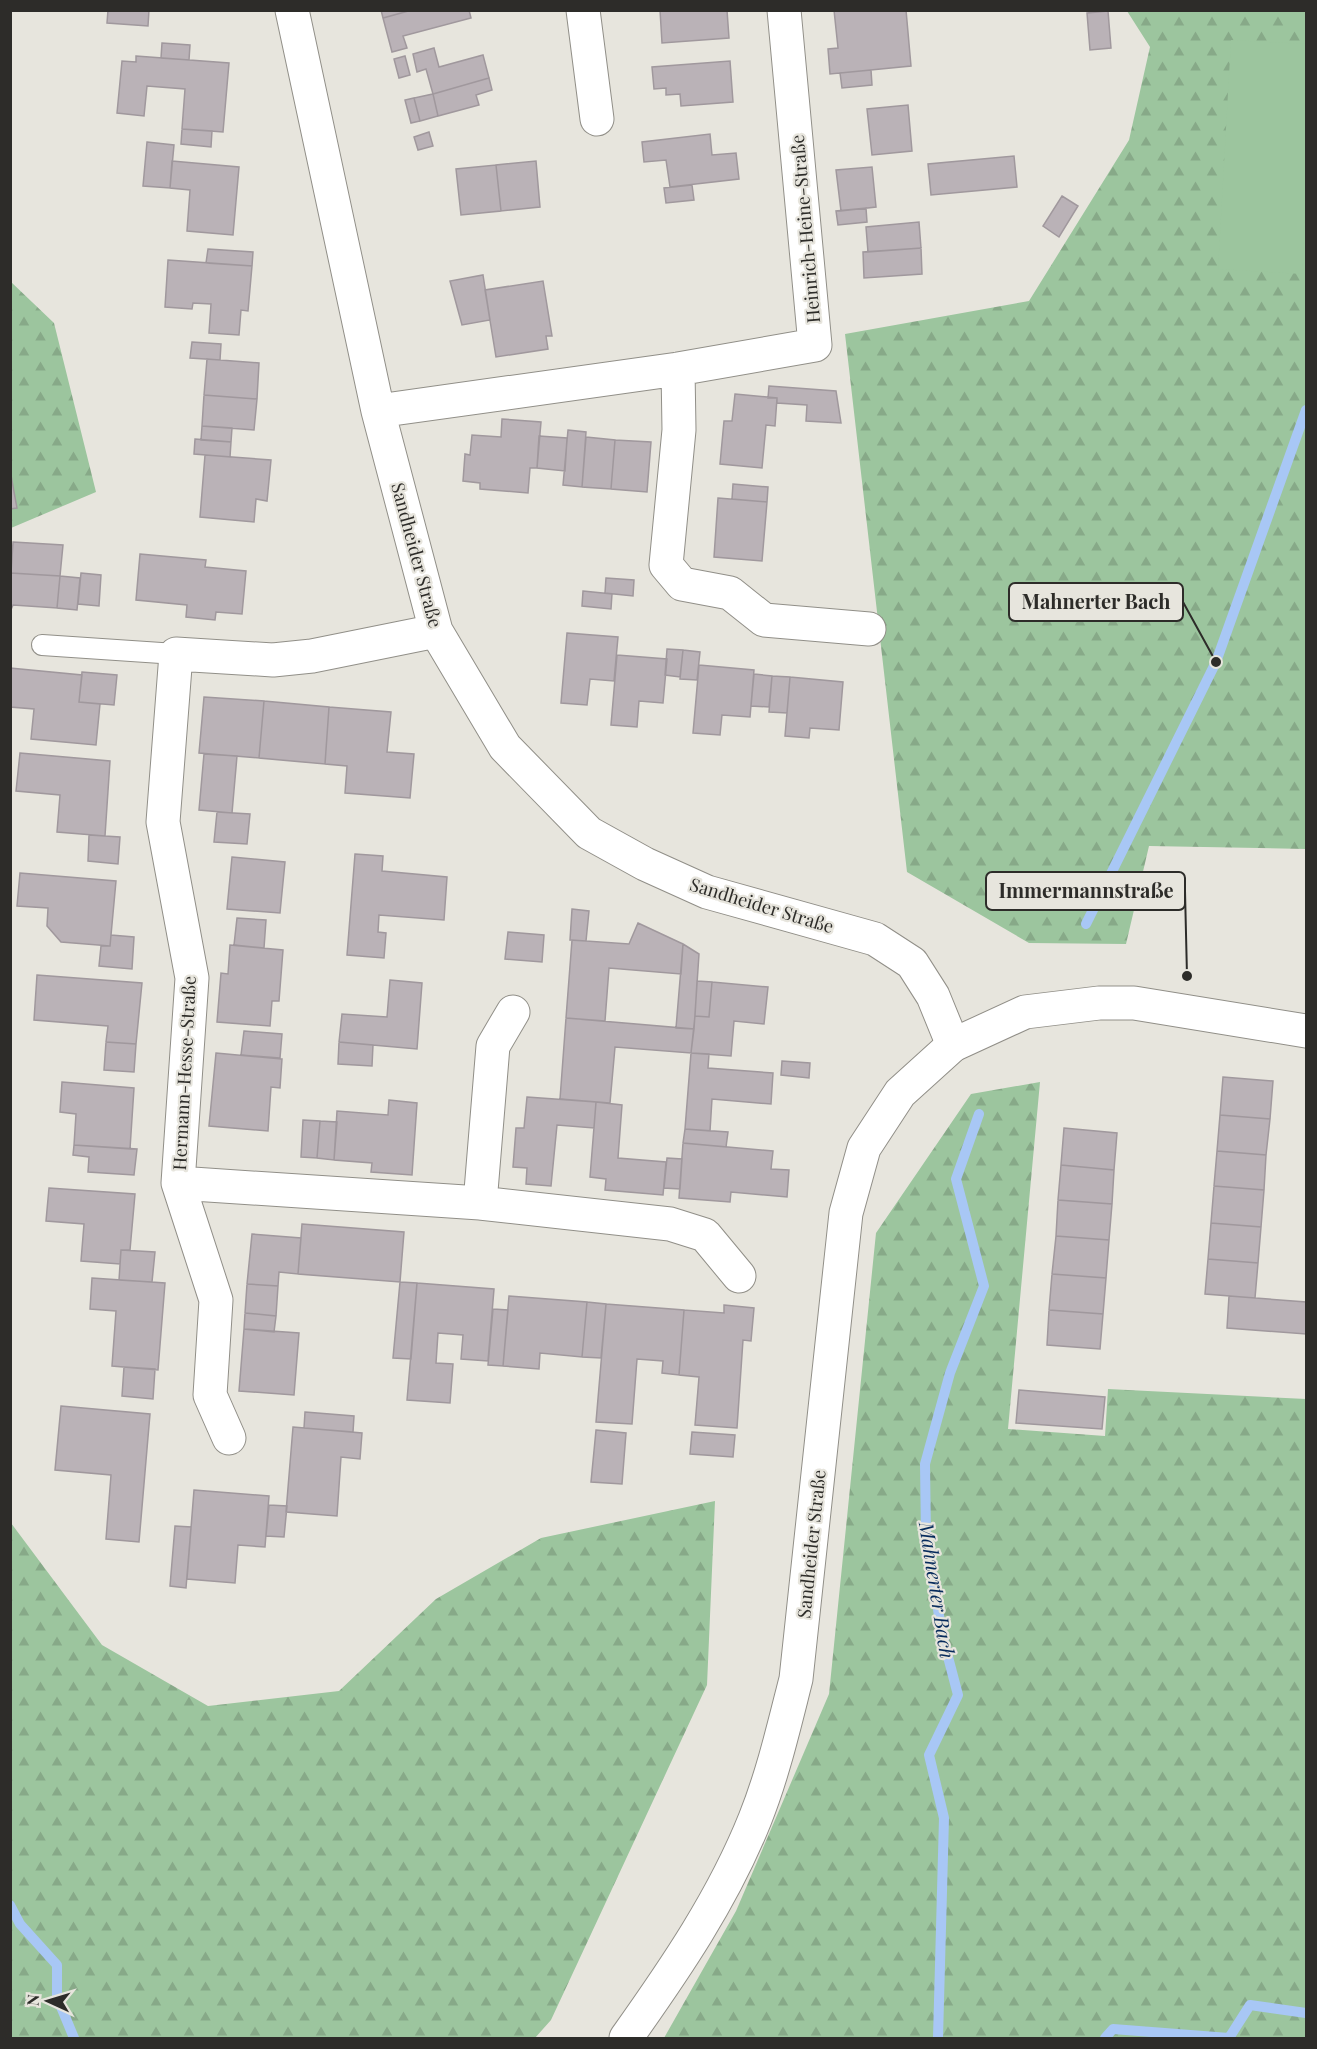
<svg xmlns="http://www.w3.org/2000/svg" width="1317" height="2049" font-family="'Playfair Display',serif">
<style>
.forest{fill:url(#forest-firs)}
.green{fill:#9cc59e}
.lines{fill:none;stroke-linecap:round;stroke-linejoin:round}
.stream{stroke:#a8c7f5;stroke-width:10}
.building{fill:#bab2b7;stroke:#a0989d;stroke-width:1.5}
.lane-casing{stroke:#918f88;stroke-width:22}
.street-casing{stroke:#918f88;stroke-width:35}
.secondary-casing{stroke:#918f88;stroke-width:35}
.lane{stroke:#fff;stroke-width:20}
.street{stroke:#fff;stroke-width:33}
.secondary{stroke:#fff;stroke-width:33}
.labels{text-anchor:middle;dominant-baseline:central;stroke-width:4.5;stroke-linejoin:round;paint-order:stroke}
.street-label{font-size:18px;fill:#2d2c29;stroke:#e7e5dd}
.water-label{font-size:20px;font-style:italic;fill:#052a5b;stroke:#e7e5dd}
.leader{fill:none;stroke:#2d2c29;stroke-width:2}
.callout-dot{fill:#2d2c29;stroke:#e7e5dd;stroke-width:2}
.callout{fill:#e7e5dd;stroke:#2d2c29;stroke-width:2}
.callout-label{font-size:20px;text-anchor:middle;font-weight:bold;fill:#2d2c29}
</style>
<defs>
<pattern id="forest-firs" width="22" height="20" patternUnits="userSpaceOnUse" patternTransform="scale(1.5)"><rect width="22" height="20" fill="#9cc59e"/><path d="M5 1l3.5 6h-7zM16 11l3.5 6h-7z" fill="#87a988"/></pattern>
</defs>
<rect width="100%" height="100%" fill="#e7e5dd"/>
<path class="forest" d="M1127,11H1306V849L1149,846L1126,944L1029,943L907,872L845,334L1029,301L1129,140L1150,47Z
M10,281L54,323L96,492L11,528Z
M1040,1082L1008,1429L1105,1436L1108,1389L1306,1399V2038H664L736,1911L829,1694L876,1233L971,1094Z
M715,1501L707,1685L551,2020L535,2038H11V1523L102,1645L208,1706L339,1691L436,1599L541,1538Z"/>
<path class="green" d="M1231,40L1306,44V188L1302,274L1218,269Z"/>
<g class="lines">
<path class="stream" d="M1086,924L1216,662L1306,410
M10,1905L20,1924L57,1965V1997L74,2038
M938,2038L944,1818L929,1755L958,1695L942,1634L926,1536L925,1464L950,1373L984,1286L956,1179L979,1114
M1105,2038L1113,2029L1229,2038L1250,2005L1306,2013"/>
</g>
<path class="building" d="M108,10H149L148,26L107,23Z
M381,10H412L383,18Z
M412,10H469L471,18L403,36L407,48L392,52L383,18Z
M660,10H727L729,38L662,43Z
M834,10H906L911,66L830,74L828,49L838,48Z
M1108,11L1111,48L1090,50L1087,13Z
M162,43L190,45L189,60L161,58Z
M434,48L439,67L483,55L489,78L433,94L426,69L417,72L413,54Z
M136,56L229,63L223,132L182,129L185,89L147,86L144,116L117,113L122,61L136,62Z
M405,56L410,75L399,78L394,59Z
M730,61L733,102L681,106L680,94L666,95V88L654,89L652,67Z
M871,70L872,85L842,88L840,73Z
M489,78L492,90L476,95L479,105L438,116L433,94Z
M433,94L438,116L420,121L414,98Z
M414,98L420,121L411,123L405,100Z
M908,105L912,151L872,155L867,109Z
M182,129L212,131L211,147L181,144Z
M429,132L433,146L418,150L414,137Z
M710,134L712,155L736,153L739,179L670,187L666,160L644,162L642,142Z
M147,142L174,145L170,188L143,186Z
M1014,156L1017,187L931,195L928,164Z
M172,161L239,167L233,235L187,231L190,190L170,188Z
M536,161L540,207L501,211L496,165Z
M496,165L501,211L461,215L456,169Z
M872,167L876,207L841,211L836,170Z
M692,185L694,200L666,203L664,188Z
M1062,196L1078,206L1059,237L1043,226Z
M866,208L867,222L838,225L836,211Z
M919,222L921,248L868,252L866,227Z
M921,248L922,274L864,278L863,252Z
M208,249L253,252L252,266L206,263Z
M168,260L252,266L248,311L241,310L239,335L209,333L211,304L193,303L192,309L165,307Z
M483,275L490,320L462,325L450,281Z
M543,281L552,336H546L548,349L496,357L485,290Z
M192,342L221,344L220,360L190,358Z
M207,359L259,363L257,399L204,395Z
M769,386L836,391L841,423L806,421L807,405L777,403V398H768Z
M735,394L777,398L775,426L766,425L762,468L720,464L724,421H732Z
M204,395L257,399L254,430L202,426Z
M502,419L541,422L537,468H530L528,493L480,489V483L463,481L465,454L470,455L472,435L501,437Z
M202,426L232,428L231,442L201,440Z
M568,430L586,432L582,487L563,485Z
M539,436L567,438L565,471L537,468Z
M586,437L615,440L611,489L582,487Z
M195,439L231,442L230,457L194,454Z
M615,440L651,442L647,492L611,489Z
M205,455L271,460L267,501L256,499L254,522L200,517Z
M10,470L17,508L10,509Z
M733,484L768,487L767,502L732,499Z
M718,498L767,502L762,561L714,557Z
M13,542L63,545L60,576L11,573Z
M140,554L206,560L205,567L246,571L242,614L216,612L215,620L186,617L187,605L136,600Z
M10,573L60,576L57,608L13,605L10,612Z
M81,573L101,575L99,606L78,604Z
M60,576L80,578L77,610L57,608Z
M606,578L634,580L633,596L605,593Z
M583,591L612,594L611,609L582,606Z
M567,633L618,637L614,681L590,679L587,705L561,703Z
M667,649L683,650L680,677L665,675Z
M683,650L700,652L697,680L680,679Z
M617,655L667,659L663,703L639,701L637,727L611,725Z
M699,665L754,670L750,717L722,715L720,735L693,733Z
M10,668L82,675L79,702L100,704L96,745L31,739L34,709L10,707Z
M82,672L117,675L114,705L79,702Z
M754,674L772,676L769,707L751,706Z
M772,676L790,677L787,713L769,712Z
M790,677L843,682L839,730L810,728L809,738L785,736Z
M204,697L264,701L259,758L199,753Z
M264,701L329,707L325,764L259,758Z
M329,707L391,712L387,752L414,754L410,798L345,793L347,766L325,764Z
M20,753L110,761L105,836L57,832L60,795L16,791Z
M204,754L237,756L232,813L199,810Z
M217,812L250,814L247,844L214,842Z
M89,835L120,837L118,864L88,861Z
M355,854L383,856L382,871L447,877L444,920L379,915L378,932L386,933L384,958L347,955Z
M232,857L285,862L280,913L227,909Z
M20,873L116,881L110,946L61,942L47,926L48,908L17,906Z
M572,909L589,911L586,941L570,940Z
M237,918L266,920L264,948L234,945Z
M638,923L683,944L681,974L609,968L605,1021L566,1018L572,940L629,944Z
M508,932L544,935L542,962L505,959Z
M111,935L134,937L132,969L99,966L101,946H110Z
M683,944L699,954L694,1029L676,1028Z
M230,945L283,950L279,1001H272L270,1026L217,1022L221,973L228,974Z
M37,975L142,983L136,1044L106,1042L108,1026L34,1020Z
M390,980L422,983L417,1049L339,1042L342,1014L387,1017Z
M697,981L712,982L709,1017L695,1016Z
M712,982L768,987L764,1024L734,1021L731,1056L691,1053L695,1016L709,1017Z
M566,1018L694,1029L691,1053L615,1047L610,1103L560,1099Z
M244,1031L282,1034L280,1058L241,1055Z
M106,1042L136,1044L134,1072L104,1070Z
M339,1042L373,1045L372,1066L338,1064Z
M216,1053L282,1059L280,1088L271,1087L268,1131L209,1126Z
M691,1053L709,1054L708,1068L773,1073L771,1104L712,1099L710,1131L685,1129Z
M782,1061L810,1063L809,1078L781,1075Z
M1223,1077L1273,1081L1270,1119L1220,1115Z
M62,1082L134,1088L130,1149L74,1145L76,1114L60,1112Z
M527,1097L596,1102L594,1128L557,1125L551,1186L526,1184L527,1168L513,1167L516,1128H524Z
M389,1100L417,1103L412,1175L371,1172L372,1163L334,1160L337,1111L388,1115Z
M596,1102L622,1105L618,1158L666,1162L663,1195L605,1190L606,1179L590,1177Z
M1220,1115L1270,1119L1266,1155L1217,1151Z
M303,1120L320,1121L317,1158L301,1157Z
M320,1121L337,1122L334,1160L317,1158Z
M1064,1128L1117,1133L1114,1170L1061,1165Z
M685,1129L728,1132L726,1147L683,1143Z
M683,1143L773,1151L771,1169L789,1170L787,1197L731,1192L730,1202L679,1198Z
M74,1145L137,1149L134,1175L88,1172L89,1157L73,1155Z
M1217,1151L1266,1155L1264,1190L1214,1186Z
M667,1158L682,1159L680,1189L664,1188Z
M1061,1165L1114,1170L1112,1204L1058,1200Z
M1214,1186L1264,1190L1261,1227L1211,1223Z
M49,1188L135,1194L130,1250H121L120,1264L81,1261L84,1224L46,1221Z
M1058,1200L1112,1204L1109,1240L1056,1236Z
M1211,1223L1261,1227L1258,1263L1208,1259Z
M302,1224L404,1232L400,1282L298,1274Z
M252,1234L301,1238L298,1274L279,1272L278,1286L247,1284Z
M1056,1236L1109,1240L1106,1278L1052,1274Z
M121,1250L155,1252L152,1282L119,1280Z
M1208,1259L1258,1263L1255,1298L1205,1294Z
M1052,1274L1106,1278L1103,1314L1049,1310Z
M92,1278L165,1283L158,1370L112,1366L116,1311L90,1309Z
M400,1282L417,1283L411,1359L393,1358Z
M417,1283L494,1289L488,1361L461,1359L463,1335L438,1333L436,1363L453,1364L450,1403L407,1400Z
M247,1284L278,1286L276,1316L245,1313Z
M509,1296L587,1302L582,1357L540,1353L539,1369L503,1366Z
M1229,1296L1306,1302V1334L1227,1328Z
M587,1302L606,1304L601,1358L582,1357Z
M606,1304L684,1310L679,1375L662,1373L663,1361L637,1359L632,1424L596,1422Z
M724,1305L754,1308L751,1341L743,1340L737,1428L695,1425L699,1377L679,1375L684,1310L724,1313Z
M493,1309L508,1310L503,1366L488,1365Z
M1049,1310L1103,1314L1100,1349L1047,1345Z
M245,1313L276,1316L274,1332L244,1329Z
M244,1329L299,1333L294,1395L239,1391Z
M124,1367L155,1369L153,1399L122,1396Z
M1019,1390L1105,1397L1102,1429L1016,1423Z
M61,1406L150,1414L139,1542L106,1539L111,1475L55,1470Z
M305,1412L354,1416L353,1432L304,1428Z
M293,1427L362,1433L360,1459L341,1457L337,1516L286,1512Z
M596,1430L626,1433L622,1484L591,1482Z
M692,1432L735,1435L733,1457L690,1454Z
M194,1490L269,1496L265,1547L238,1545L235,1583L187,1579Z
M269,1505L287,1506L284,1537L266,1536Z
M175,1526L191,1527L186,1588L170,1586Z"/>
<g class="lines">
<g class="lane-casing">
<path id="lane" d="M42,645L176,654"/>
</g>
<g class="street-casing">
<path id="street" d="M292,10L378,411L436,631L505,747L589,833L645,864L707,892L875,939L912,963L933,996L953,1045
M583,10L597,119
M678,369L679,430L666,565L682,584L730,593L764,620L869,629
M378,411L678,369L815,345L784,10
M178,1183L480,1203L670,1224L705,1235L739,1276
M480,1203L493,1046L513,1012
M229,1438L210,1395L216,1300L178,1183L192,978L163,822L176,654L273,660L312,656L436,631"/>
</g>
<g class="secondary-casing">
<path id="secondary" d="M626,2038C675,1969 723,1899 755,1819C773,1774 784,1726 796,1679L846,1213L864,1148L900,1093L953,1045L1025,1012L1099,1003H1134L1306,1031"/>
</g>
<use href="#lane" class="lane"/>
<use href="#street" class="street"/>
<use href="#secondary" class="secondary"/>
</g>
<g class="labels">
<g class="street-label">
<text transform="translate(805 229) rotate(-95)">Heinrich-Heine-Straße</text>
<text transform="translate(417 555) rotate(75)">Sandheider Straße</text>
<text transform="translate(762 905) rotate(17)">Sandheider Straße</text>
<text transform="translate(184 1073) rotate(-87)">Hermann-Hesse-Straße</text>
<text transform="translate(811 1544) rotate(-84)">Sandheider Straße</text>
</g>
<g class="water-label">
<text transform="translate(938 1590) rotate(81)">Mahnerter Bach</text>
</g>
</g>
<path class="leader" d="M1216 662L1183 602M1187 976L1185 891"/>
<g class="callout-dot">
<circle cx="1216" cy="662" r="6"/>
<circle cx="1187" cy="976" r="6"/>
</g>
<g class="callout">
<rect x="1009" y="583" width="174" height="38" rx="6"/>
<rect x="986" y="872" width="199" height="38" rx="6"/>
</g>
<g class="callout-label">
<text x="1096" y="609">Mahnerter Bach</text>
<text x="1086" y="898">Immermannstraße</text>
</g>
<rect width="1317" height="2049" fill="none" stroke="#2d2c29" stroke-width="24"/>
<g transform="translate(48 2001) rotate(274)" stroke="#e7e5dd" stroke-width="4.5" paint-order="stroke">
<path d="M0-4.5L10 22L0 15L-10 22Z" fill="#2d2c29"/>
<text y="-9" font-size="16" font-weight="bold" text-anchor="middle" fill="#2d2c29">N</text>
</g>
</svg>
